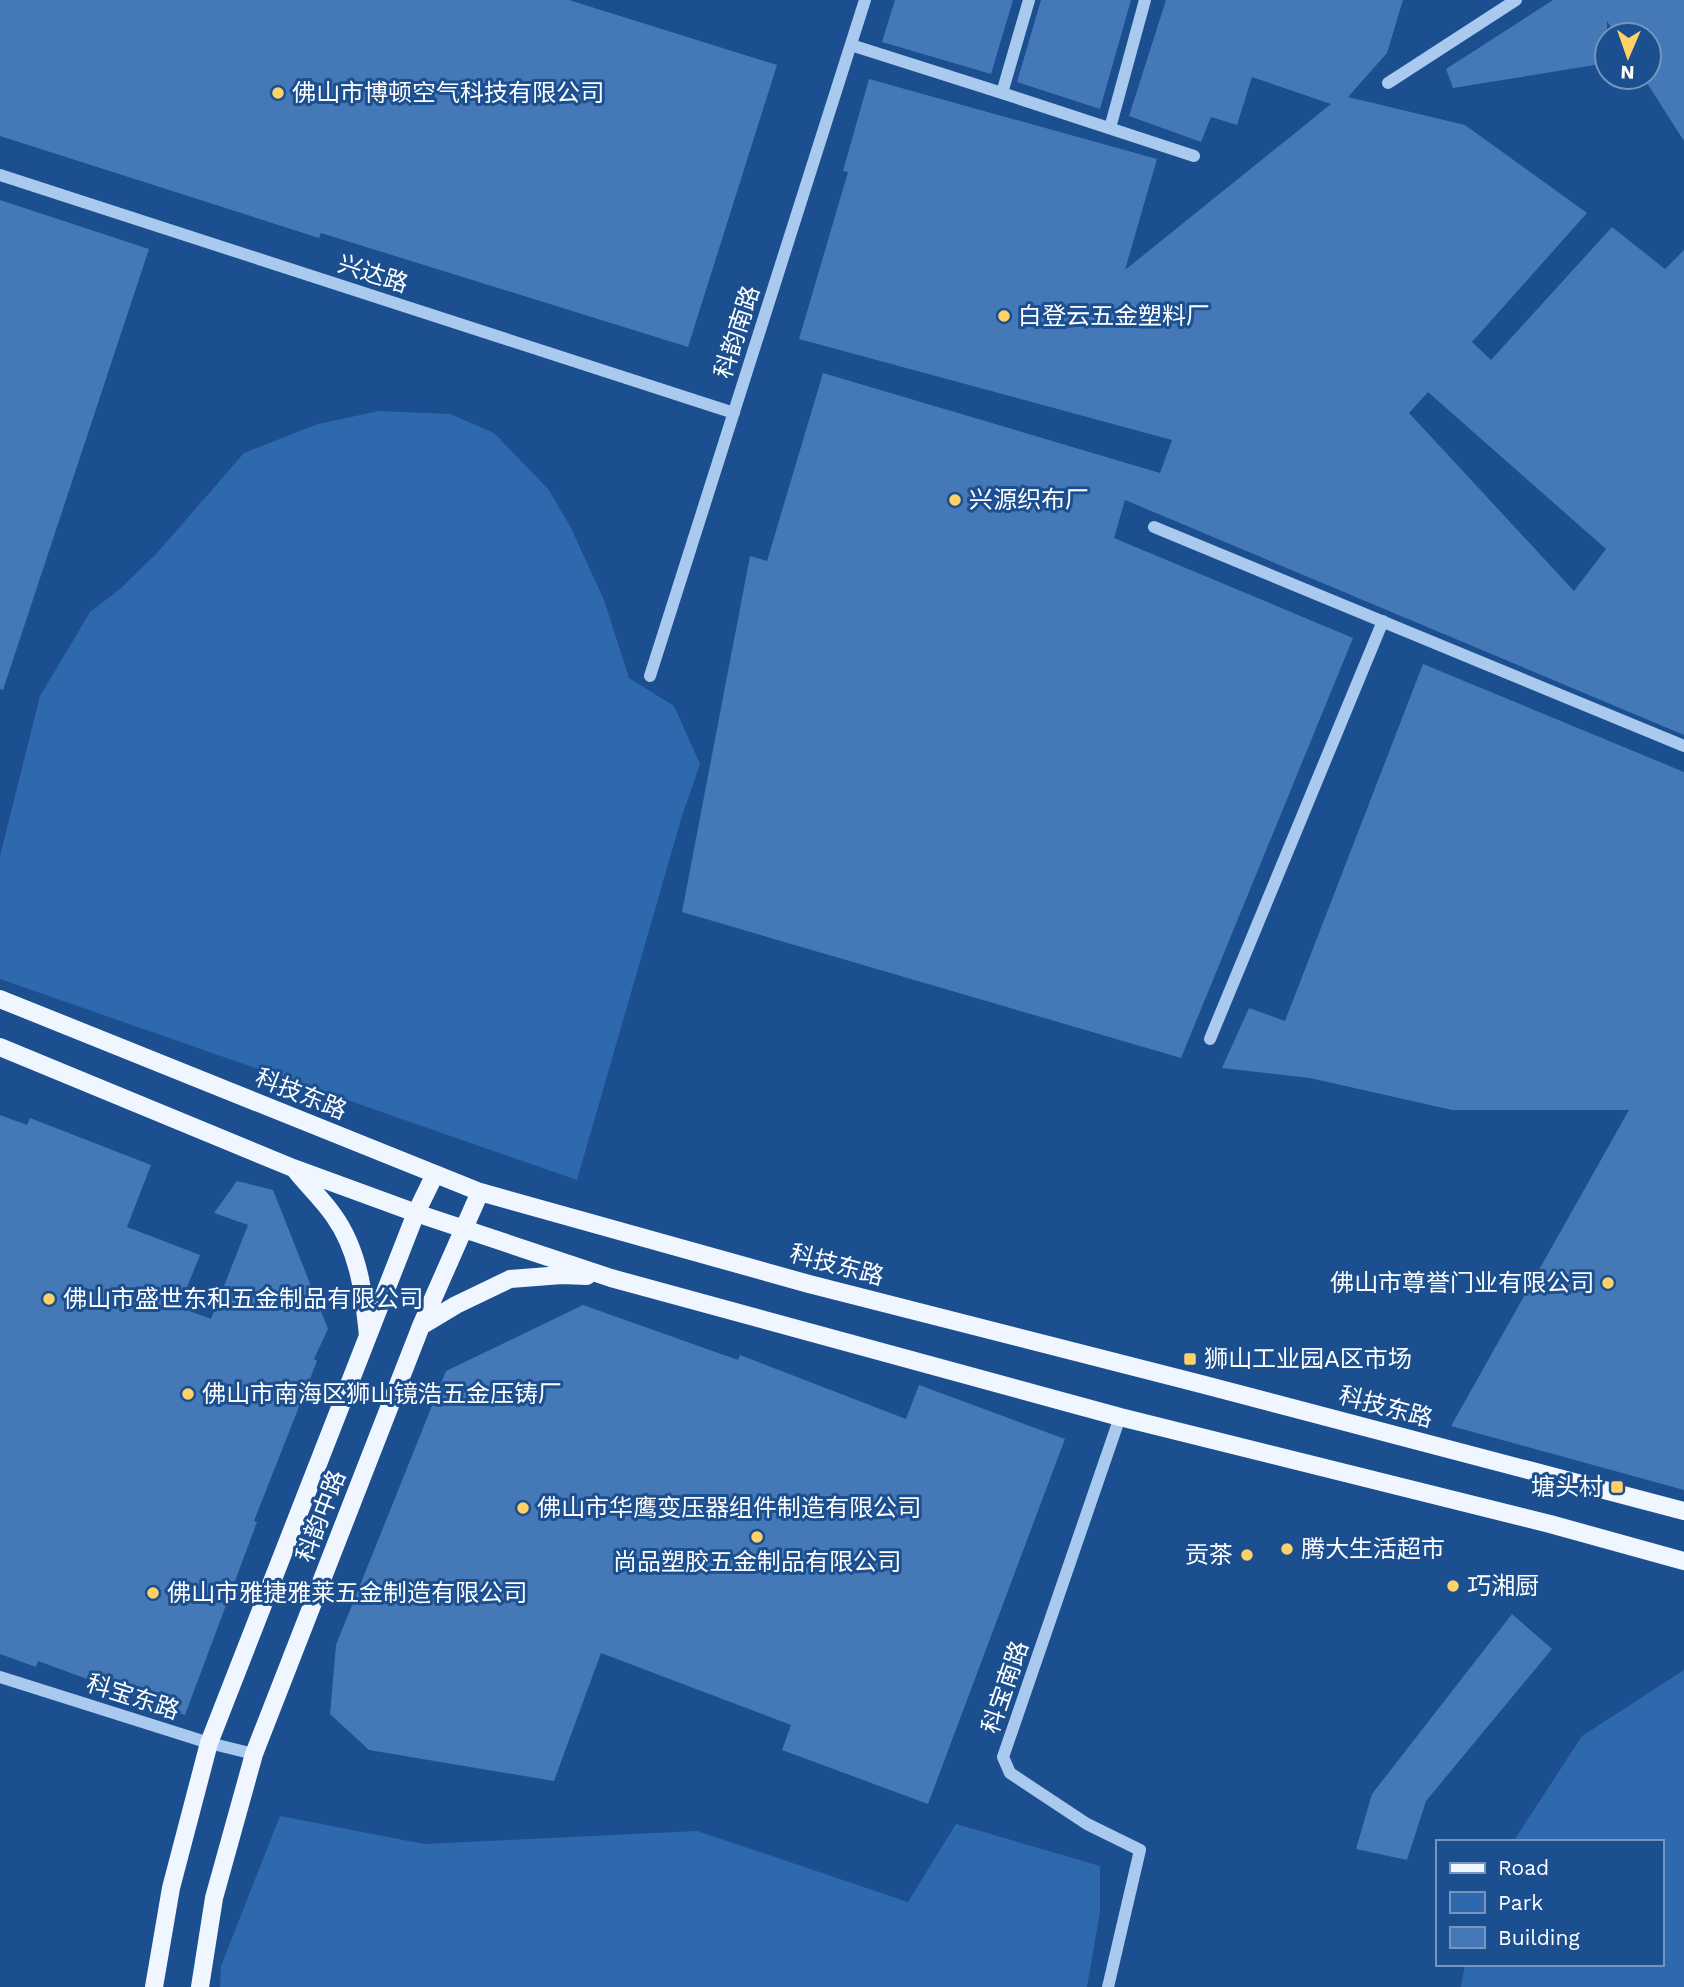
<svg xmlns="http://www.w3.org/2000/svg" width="1684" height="1987" font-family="'Work Sans','Noto Sans SC',sans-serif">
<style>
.green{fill:#2e69ad}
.building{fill:#4478b7;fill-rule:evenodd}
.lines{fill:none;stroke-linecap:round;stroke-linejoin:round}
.minor{stroke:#a9c9ee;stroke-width:12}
.major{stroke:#f0f6ff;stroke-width:18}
.poi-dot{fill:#ffd166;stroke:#1b4f8f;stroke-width:2.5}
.labels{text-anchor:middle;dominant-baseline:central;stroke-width:6;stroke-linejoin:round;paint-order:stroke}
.poi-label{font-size:24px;fill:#fff;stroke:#1b4f8f;text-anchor:start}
.street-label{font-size:24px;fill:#fff;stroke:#1b4f8f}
</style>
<rect width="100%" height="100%" fill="#1b4f8f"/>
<path class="green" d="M379,411L450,414L494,433L549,490L571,528L604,600L629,678L674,706L700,764L682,816L577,1180L0,979V856L40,696L90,612L120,589L157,553L244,453L318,424Z
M1684,1670V1987H1461L1465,1964H1661V1842H1513L1582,1736Z
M280,1816L424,1844L697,1831L908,1902L956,1824L1100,1866V1912L1087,1987H220L221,1966Z"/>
<path class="building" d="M0,0H569L777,65L688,347L321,233L319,238L0,136Z
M895,0H1013L991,74L882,42Z
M1041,0H1131L1100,109L1017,82Z
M1166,0H1403L1387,53L1348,97L1465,125L1587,213L1472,342L1491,360L1612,227L1665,269L1684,250V735L1125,500L1114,538L1353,638L1181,1058L682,912L750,556L767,561L823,373L1160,473L1172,440L799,339L848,172L843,171L869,79L1157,159L1125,270L1331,104L1252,77L1237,125L1211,117L1201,142L1129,116ZM1428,392L1606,549L1574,591L1409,413Z
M1553,0H1684V141L1643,77H1649V35H1616L1607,21V63L1453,88L1446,69Z
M0,200L149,249L3,690L0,689Z
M1423,664L1684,772V1490L1451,1426L1629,1110H1452L1310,1078L1222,1068L1249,1008L1285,1021Z
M0,1115L27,1125L30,1118L151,1165L127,1227L200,1255L179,1307L211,1319L248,1225L214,1213L237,1181L273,1190L328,1329L314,1359L317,1361L254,1521L257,1522L185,1715L38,1661L36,1667L0,1654Z
M583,1305L738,1360L740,1355L906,1419L919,1385L1065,1439L928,1804L782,1750L791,1725L601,1653L554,1781L369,1750L330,1714L336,1645L446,1371Z
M1512,1614L1552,1649L1426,1801L1407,1860L1356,1849L1372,1794Z"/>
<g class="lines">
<path class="minor" d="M1029,0L1002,93L1194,156
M851,45L1002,93
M1388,83L1516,0
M1110,128L1145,0
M0,175L734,413
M1154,527L1684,746
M650,676L865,0
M1210,1039L1383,621
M0,1677L209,1743L254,1754
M1108,1987L1140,1850L1087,1824L1010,1773L1003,1757L1120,1417"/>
<path class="major" d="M0,999L480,1192L809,1284L1201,1384L1684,1511
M0,1047L293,1168L416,1213L611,1278L1120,1417L1550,1524L1684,1561
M296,1171C308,1186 323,1200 334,1216C359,1251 364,1295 368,1336
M421,1326L456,1305L510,1279L562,1275L587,1276
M154,1987L171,1888L209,1743L416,1213L435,1174
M200,1987L214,1898L254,1754L421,1326L480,1192"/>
</g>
<g class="poi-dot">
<circle cx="278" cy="93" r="7"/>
<circle cx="1004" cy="316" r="7"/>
<circle cx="955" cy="500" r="7"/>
<circle cx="1608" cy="1283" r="7"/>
<circle cx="49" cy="1299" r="7"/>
<rect x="1183" y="1352" width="14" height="14" rx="3.5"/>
<circle cx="188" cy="1394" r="7"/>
<rect x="1610" y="1480" width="14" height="14" rx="3.5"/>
<circle cx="523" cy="1508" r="7"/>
<circle cx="757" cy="1537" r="7"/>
<circle cx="1287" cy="1549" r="7"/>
<circle cx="1247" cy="1555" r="7"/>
<circle cx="1453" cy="1586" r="7"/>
<circle cx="153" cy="1593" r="7"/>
</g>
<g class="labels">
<g class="poi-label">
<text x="292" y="93">佛山市博顿空气科技有限公司</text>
<text x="1018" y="316">白登云五金塑料厂</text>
<text x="969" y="500">兴源织布厂</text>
<text x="1594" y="1283" text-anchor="end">佛山市尊誉门业有限公司</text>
<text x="63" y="1299">佛山市盛世东和五金制品有限公司</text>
<text x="1204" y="1359">狮山工业园A区市场</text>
<text x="202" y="1394">佛山市南海区狮山镜浩五金压铸厂</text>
<text x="1603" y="1487" text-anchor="end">塘头村</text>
<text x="537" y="1508">佛山市华鹰变压器组件制造有限公司</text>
<text x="1301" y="1549">腾大生活超市</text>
<text x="1233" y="1555" text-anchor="end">贡茶</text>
<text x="757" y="1562" text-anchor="middle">尚品塑胶五金制品有限公司</text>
<text x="1467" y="1586">巧湘厨</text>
<text x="167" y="1593">佛山市雅捷雅莱五金制造有限公司</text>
</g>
<g class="street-label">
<text transform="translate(373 274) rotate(18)">兴达路</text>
<text transform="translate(737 332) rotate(-72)">科韵南路</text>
<text transform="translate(301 1094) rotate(22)">科技东路</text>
<text transform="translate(837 1265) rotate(15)">科技东路</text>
<text transform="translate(1386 1407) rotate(15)">科技东路</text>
<text transform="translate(321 1516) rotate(-69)">科韵中路</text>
<text transform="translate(1005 1687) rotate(-71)">科宝南路</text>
<text transform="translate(133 1697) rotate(18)">科宝东路</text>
</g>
</g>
<rect x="1436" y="1840" width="228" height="126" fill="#1b4f8f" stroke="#7695bc" stroke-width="2"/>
<rect x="1450" y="1863" width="35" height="10" fill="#f0f6ff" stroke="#7695bc" stroke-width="2"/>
<text x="1498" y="1875" font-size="21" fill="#ffffff">Road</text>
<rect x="1450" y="1892" width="35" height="21" fill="#2e69ad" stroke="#7695bc" stroke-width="2"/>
<text x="1498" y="1910" font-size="21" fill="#ffffff">Park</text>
<rect x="1450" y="1927" width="35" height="21" fill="#4478b7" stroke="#7695bc" stroke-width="2"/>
<text x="1498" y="1945" font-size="21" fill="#ffffff">Building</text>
<g transform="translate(1628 56) rotate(182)"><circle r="33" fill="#1b4f8f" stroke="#7695bc" stroke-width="2"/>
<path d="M0-5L12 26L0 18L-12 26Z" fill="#ffd166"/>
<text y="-10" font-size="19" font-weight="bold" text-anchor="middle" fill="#ffffff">N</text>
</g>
</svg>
